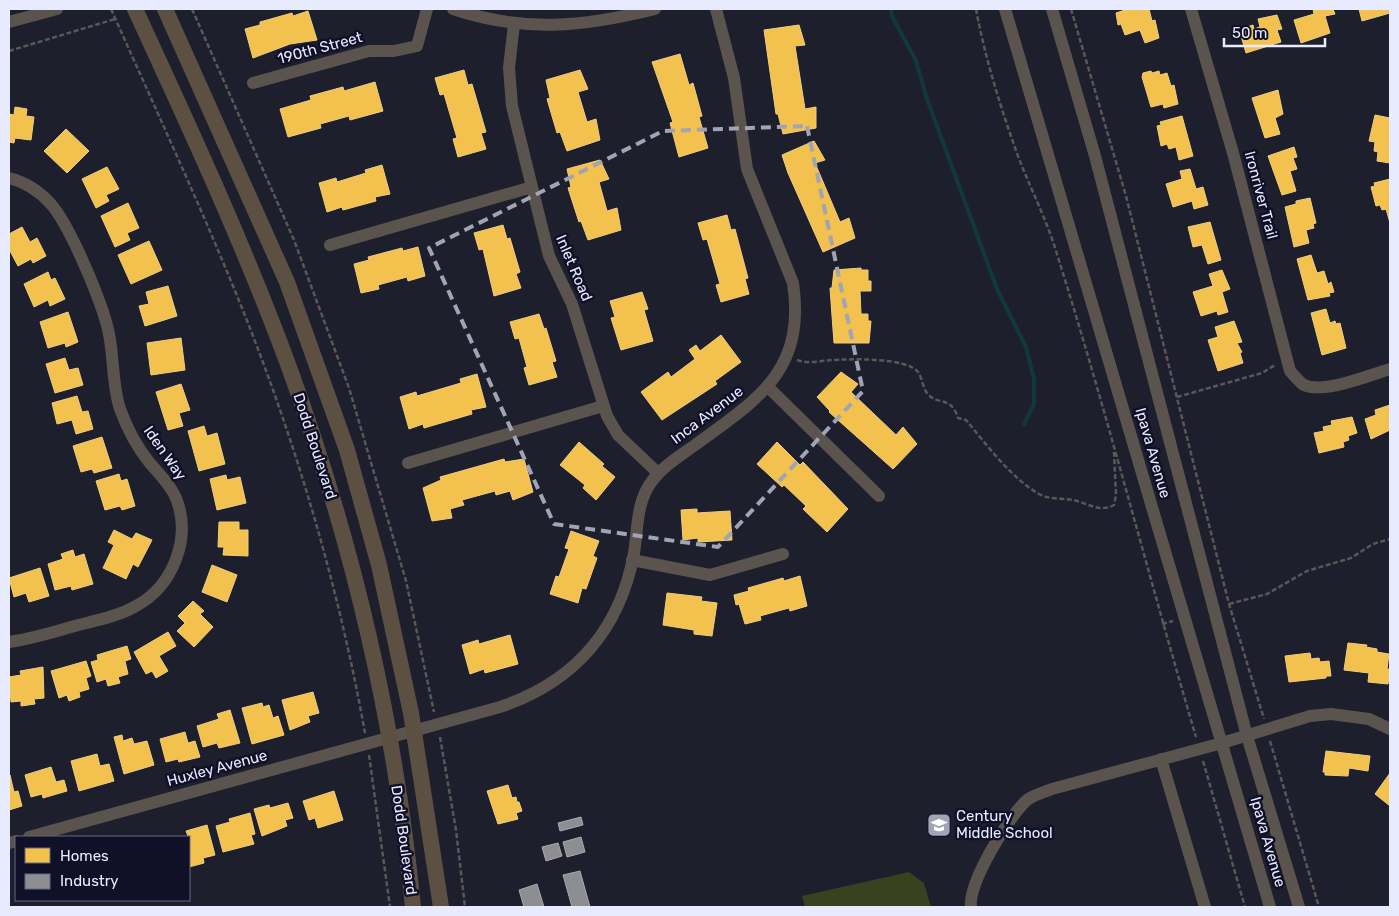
<svg xmlns="http://www.w3.org/2000/svg" width="1399" height="916" font-family="Rubik,sans-serif">
<style>
.green{fill:#39421f}
.homes{fill:#f2c14e;stroke:#efce82}
.industry{fill:#8d8d92;stroke:#a8a9b2}
.lines{fill:none;stroke-linecap:round;stroke-linejoin:round}
.stream{stroke:#11383d;stroke-width:4}
.path{stroke:#5c5756;stroke-width:2.5;stroke-dasharray:5 2.5;stroke-linecap:butt}
.minor{stroke:#5b544e;stroke-width:12}
.major{stroke:#5c5043;stroke-width:16}
.marked{fill:none;stroke:#a1a4b4;stroke-width:4;stroke-dasharray:10 6;stroke-linejoin:round}
.labels{text-anchor:middle;dominant-baseline:central;stroke-width:5;stroke-linejoin:round;paint-order:stroke}
.street-label{font-size:15px;fill:#e8ebfd;stroke:#101129}
.poi-label{font-size:15px;fill:#e8ebfd;stroke:#101129;text-anchor:start}
</style>
<rect width="100%" height="100%" fill="#1e1f2d"/>
<path class="green" d="M909,872L924,883L931,907H805L802,896Z"/>
<path class="homes" d="M1128,9H1149L1152,21L1155,20L1159,38L1145,43L1140,30L1125,35L1121,24L1118,25L1116,13Z
M1313,9H1333L1335,14L1325,16L1330,33L1301,43L1294,20L1314,14Z
M1359,9H1389L1390,13L1362,21Z
M308,11L317,40L290,44L253,58L245,29L260,25V22L292,13L293,16Z
M1277,15L1282,29L1277,30L1281,42L1246,53L1241,36L1246,35L1244,28L1253,25L1254,29L1260,27L1258,19Z
M799,25L805,45L795,46L805,109L816,107V128L783,134L778,114H776L764,30Z
M680,54L689,85L693,83L702,116L699,117L708,148L679,157L670,123L673,122L652,62Z
M464,70L468,85L472,84L486,132L481,133L486,149L458,157L453,139L457,138L444,94L440,95L435,78Z
M580,70L588,89L578,92L587,122L596,119L600,140L567,151L560,132L557,133L547,99L550,98L546,80Z
M1151,71L1152,73L1159,71L1160,75L1167,73L1171,86L1174,85L1178,104L1164,108L1163,104L1151,107L1142,77L1143,73Z
M375,82L383,111L350,120L349,116L320,124L321,128L288,137L280,109L311,100L310,96L343,87L344,91Z
M1278,90L1283,114L1275,118L1280,134L1265,138L1252,98Z
M15,107L27,109L26,116L34,117L31,140L15,138L14,143L9,142V114L14,115Z
M1375,115L1390,118V163L1377,161L1378,152L1374,151L1375,142L1369,141Z
M1182,116L1193,156L1179,160L1176,147L1169,149L1167,144L1161,146L1157,126L1161,125L1160,122Z
M66,129L89,151L67,173L44,151Z
M814,141L825,160L815,163L840,222L849,218L855,238L823,252L788,173L782,155Z
M1294,147L1297,157L1293,158L1297,169L1290,171L1296,191L1282,195L1268,156Z
M600,160L609,179L599,182L607,211L617,208L621,230L588,240L581,221L579,222L568,188L571,187L567,169Z
M382,165L390,194L375,197L376,201L343,210L342,207L327,212L319,183L336,178L337,182L366,173L365,170Z
M107,167L119,189L106,195L109,201L96,208L82,179Z
M1190,169L1196,189L1203,187L1208,205L1194,209L1192,201L1173,207L1166,184L1182,179L1180,171Z
M1390,179V223L1386,209L1382,210L1380,205L1376,206L1371,187L1375,186L1374,183Z
M1310,198L1316,223L1313,224L1314,228L1306,230L1309,243L1294,247L1285,207L1296,204V201Z
M128,203L139,228L127,233L130,240L115,247L101,216Z
M727,215L731,230L735,229L748,278L745,279L749,294L721,302L716,285L720,284L707,239L703,240L698,223Z
M1210,222L1221,260L1208,264L1202,245L1193,247L1188,227Z
M503,225L507,239L510,238L520,272L516,274L521,288L494,296L483,249L479,250L474,233Z
M22,227L30,242L37,238L46,256L33,263L31,259L18,266L9,249V234Z
M149,241L162,270L131,284L118,255Z
M418,247L425,276L408,281L407,277L378,285L379,289L361,293L354,264L369,260L368,257L402,248L403,251Z
M1311,255L1317,273L1324,271L1328,284L1331,282L1334,292L1329,293L1330,296L1308,300L1297,259Z
M861,268V270H868V281H871V291H860L861,314H868V321H871L869,343H834L830,288H832L834,270Z
M1222,270L1230,289L1222,292L1228,312L1218,315L1217,311L1201,316L1193,292L1213,286L1209,274Z
M48,272L51,280L55,278L65,299L50,306L48,300L34,307L24,284Z
M168,286L177,316L145,326L139,306L149,304L146,292Z
M642,292L648,309L644,310L653,341L621,350L611,318L615,317L610,301Z
M1326,309L1330,323L1335,321L1336,324L1340,323L1346,348L1322,355L1311,313Z
M68,312L78,342L66,347L65,343L48,348L40,322Z
M539,314L544,329L546,328L556,361L552,362L557,377L529,385L524,368L527,367L519,338L515,339L510,322Z
M1234,321L1242,342L1237,343L1242,352L1240,353L1243,363L1218,371L1208,340L1218,337L1215,327Z
M721,335L741,362L715,381L717,384L662,420L641,392L668,372L671,377L695,359L689,350L696,345L700,351Z
M181,338L185,370L151,375L147,343Z
M65,358L69,370L78,368L83,385L55,393L46,364Z
M841,372L858,384L851,392L896,435L903,427L917,444L893,469L829,412L830,411L817,397Z
M477,374L486,407L471,410L472,414L424,428L423,424L409,429L400,397L416,392L417,396L461,383L460,379Z
M181,384L190,410L179,413L183,426L168,430L156,392Z
M77,396L82,412L88,411L93,429L76,434L72,420L57,424L52,403Z
M1390,405V430L1371,439L1365,419L1376,415L1375,410Z
M1352,417L1357,433L1348,436L1349,440L1343,442L1344,447L1319,453L1314,433L1324,431L1323,427L1332,425L1331,421Z
M204,426L207,436L217,433L225,464L199,471L188,431Z
M102,437L112,468L94,473L92,469L81,472L73,446Z
M579,442L604,464L602,466L615,477L596,500L583,488L585,485L560,465Z
M777,442L800,465L803,462L848,509L827,532L803,509L806,506L784,485L782,487L757,464Z
M504,459L505,462L524,459L533,492L513,500L510,491L496,495L495,491L462,500L464,505L450,509L452,518L432,521L423,488L441,480L440,477Z
M119,474L121,481L127,479L135,506L122,510L120,506L105,510L96,481Z
M226,475L227,480L240,477L246,503L217,510L210,479Z
M697,509V513L730,511L732,540L698,542V538L683,540L681,510Z
M219,522H239V530H248V556L223,555L224,547H218Z
M114,530L132,539L136,533L152,540L138,567L133,564L126,579L103,568L114,545L108,542Z
M571,531L599,541L593,556L597,558L586,589L582,588L578,603L550,594L556,576L559,577L569,549L565,548Z
M73,550L75,557L84,554L93,584L72,590L71,586L55,590L48,564L63,559L61,554Z
M212,565L237,575L227,602L202,592Z
M40,568L49,596L29,602L26,593L14,597L9,578Z
M800,576L807,606L790,611L789,608L760,616L761,620L745,624L739,604L736,605L734,595L749,591L748,588L783,578L784,581Z
M667,593L702,597L701,601L717,603L712,636L694,634V630L663,625Z
M193,601L204,611L200,614L213,627L194,647L177,631L185,623L178,616Z
M168,632L176,646L159,656L168,671L156,678L152,671L146,674L134,652Z
M510,635L518,664L485,673L484,669L470,674L462,645L478,640L479,644Z
M1348,643L1367,645L1366,647L1377,649V652L1389,654L1387,669H1390L1388,684L1368,682L1369,673L1344,670Z
M127,646L131,659L125,661L128,674L118,677L120,683L108,686L106,679L97,682L91,662L98,660L97,655Z
M1310,653L1311,659L1319,658L1320,662L1329,661L1331,676H1326V678L1289,682L1285,656Z
M86,661L91,676L86,678L89,689L79,692L80,697L69,701L67,695L59,698L51,671Z
M43,667L44,698L34,699L35,704L21,706V701L11,702L9,677L21,675L20,671Z
M313,692L319,713L308,716L310,722L290,730L282,700Z
M262,703L263,707L269,705L273,718L278,716L284,735L252,744L242,708Z
M230,710L240,743L219,748L217,743L203,747L197,726L219,719L217,714Z
M185,732L188,743L195,741L200,757L179,762L178,759L166,762L160,739Z
M122,735L123,741L132,738L134,744L147,741L154,765L124,774L114,737Z
M1326,751L1370,756L1368,771L1349,768L1348,776L1325,775V772H1323Z
M97,754L100,766L109,764L114,781L79,791L71,761Z
M51,767L56,782L64,780L67,791L43,798L42,794L31,797L25,775Z
M1390,773V806L1375,794Z
M10,775L14,792L18,791L22,806L9,810Z
M508,785L512,798L516,797L517,802H519L522,811L516,813L518,819L498,824L487,791Z
M334,791L343,820L318,828L315,818L309,820L303,801Z
M288,803L293,818L285,820L287,826L262,836L254,809L269,805L270,808Z
M250,813L255,834L251,835L254,844L223,852L216,826L230,822L229,819Z
M207,825L215,855L203,858L204,863L189,867V837H184L188,836L186,831Z"/>
<path class="industry" d="M581,817L583,825L560,831L558,823Z
M581,837L585,852L567,857L563,842Z
M558,843L562,856L546,861L542,847Z
M580,871L590,907H572L563,875Z
M537,884L544,907H524L519,890Z"/>
<g class="lines">
<path class="stream" d="M891,9L892,16L916,61L927,99L997,289L1026,347L1034,379V404L1024,424"/>
<path class="path" d="M111,9C156,110 203,211 244,313C298,449 339,589 365,733
M192,9L294,240L349,388L406,581L434,712
M976,9C985,58 1001,109 1018,156C1030,188 1046,218 1056,251C1107,412 1148,575 1196,737
M1071,9L1126,196L1229,604L1264,719
M9,51L115,19
M797,360C808,364 821,361 832,360C850,359 906,357 918,372C922,378 923,388 927,393C938,407 950,394 958,418L966,420C987,445 1010,477 1039,494C1050,500 1062,498 1073,500C1087,503 1100,513 1114,505L1116,495L1114,452
M1177,397L1262,373L1275,365
M1229,604L1267,594L1307,571L1351,558L1373,544L1390,539
M1162,624L1173,621
M440,737L456,830L465,907
M1270,741L1319,907
M369,755L390,907
M1203,761L1245,907"/>
<path class="minor" d="M453,9C525,33 583,27 655,9
M1005,9L1270,907
M1052,9L1095,156L1247,736L1299,907
M1191,9L1233,153L1290,371C1294,375 1299,382 1304,385C1324,394 1370,375 1390,369
M9,22L57,9
M514,24L509,68L512,106L549,256L572,304L607,416L618,435L658,473
M253,83L369,51H394L417,46L427,9
M9,178C25,182 39,191 50,203C70,225 103,304 109,334C114,359 112,384 120,409C127,428 136,446 149,462C159,474 170,484 176,498C192,538 173,586 136,606C117,617 93,621 71,627C51,633 30,639 9,642
M330,245L532,187
M768,387L879,496
M408,463L603,406
M632,560L710,575L783,554
M1161,759L1205,907
M29,837L500,707C574,682 620,630 634,553C638,529 636,502 652,481C663,466 680,456 695,445C758,399 806,371 793,283L747,169L734,78L716,9
M9,843L16,841
M971,907C968,883 1009,816 1027,800C1034,795 1045,792 1052,789L1222,743L1310,716L1331,714L1369,719L1390,729"/>
<path class="major" d="M135,9C189,126 244,245 289,367C352,540 395,723 413,907
M165,9L287,282L347,450L379,565L411,713L441,907"/>
</g>
<path class="marked" d="M807,126L863,391L718,547L554,524L429,248L663,131Z"/>
<defs>
<g id="school-square" transform="scale(1.25)"><rect x="-9" y="-9" width="18" height="18" rx="4" fill="#a1a4b4" stroke="#101129"/><path d="M0-5L7-2L0 1L-7-2ZM-4 1L0 2.5L4 1V4Q0 6-4 4Z" fill="#fff"/></g>
</defs>
<g fill-rule="evenodd">
<use href="#school-square" x="939" y="825"/>
</g>
<g class="labels">
<g class="street-label">
<text transform="translate(320 48) rotate(-15)">190th Street</text>
<text transform="translate(1261 195) rotate(75)">Ironriver Trail</text>
<text transform="translate(574 268) rotate(67)">Inlet Road</text>
<text transform="translate(707 415) rotate(-37)">Inca Avenue</text>
<text transform="translate(315 446) rotate(72)">Dodd Boulevard</text>
<text transform="translate(165 453) rotate(55)">Iden Way</text>
<text transform="translate(1153 453) rotate(74)">Ipava Avenue</text>
<text transform="translate(217 768) rotate(-15)">Huxley Avenue</text>
<text transform="translate(404 840) rotate(82)">Dodd Boulevard</text>
<text transform="translate(1268 842) rotate(74)">Ipava Avenue</text>
</g>
<g class="poi-label">
<text x="956" y="816">Century<tspan x="956" dy="17">Middle School</tspan></text>
</g>
</g>
<rect width="1399" height="916" fill="none" stroke="#e8ebfd" stroke-width="20"/>
<rect x="15" y="836" width="175" height="65" fill="#101129" stroke="#66687e"/>
<rect x="25" y="848" width="25" height="15" fill="#f2c14e" stroke="#66687e"/>
<text x="60" y="861" font-size="15" fill="#e8ebfd">Homes</text>
<rect x="25" y="874" width="25" height="15" fill="#8d8d92" stroke="#66687e"/>
<text x="60" y="886" font-size="15" fill="#e8ebfd">Industry</text>
<path d="M1224 38v8h101v-8" fill="none" stroke="#e8ebfd" stroke-width="2.5"/>
<text x="1232" y="38" font-size="15" fill="#e8ebfd" stroke="#101129" stroke-width="4" paint-order="stroke">50 m</text>
</svg>
